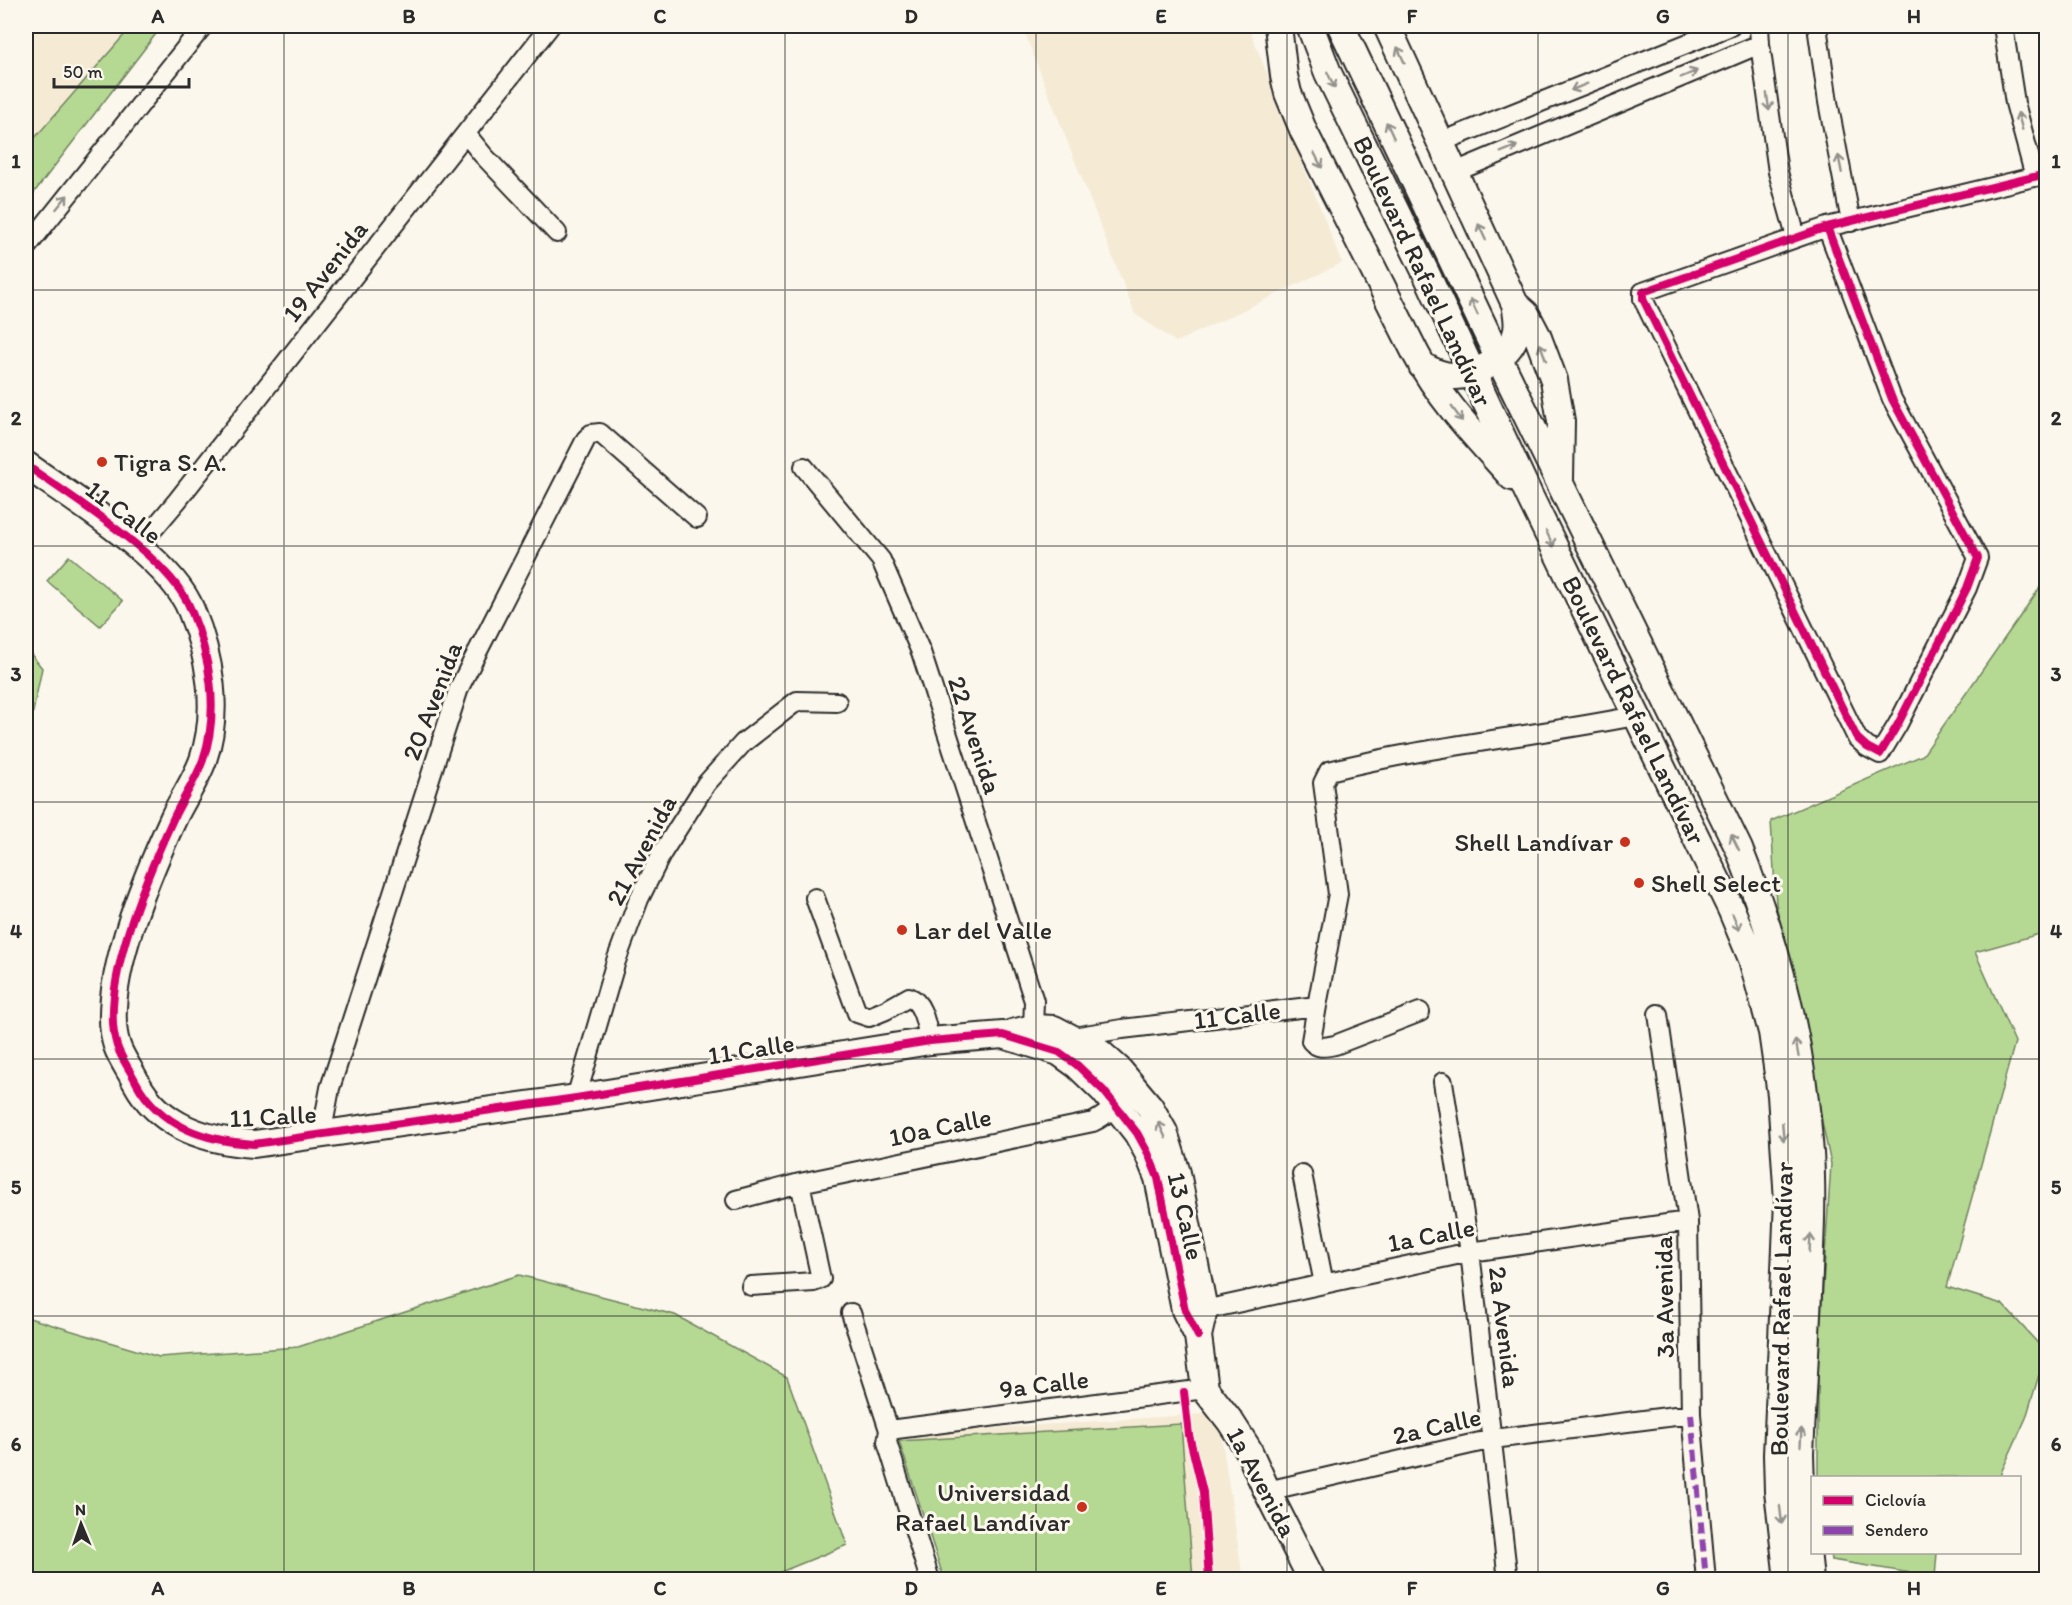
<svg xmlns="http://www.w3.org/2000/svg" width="2072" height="1605" font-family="Itim,sans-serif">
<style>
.built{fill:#f5ead4}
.green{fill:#b5d993;stroke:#70825f;stroke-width:1.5}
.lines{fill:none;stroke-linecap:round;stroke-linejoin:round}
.street-casing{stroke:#2b2b2b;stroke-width:22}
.secondary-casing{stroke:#2b2b2b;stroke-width:30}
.street{stroke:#fbf7ec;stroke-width:18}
.secondary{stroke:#fbf7ec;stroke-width:26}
.quiet{stroke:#8e44ad;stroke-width:6;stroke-dasharray:12 6;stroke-linecap:butt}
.cycleway-casing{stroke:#fbf7ec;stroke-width:11}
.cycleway{stroke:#d6006c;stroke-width:8}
.oneway{stroke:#93918c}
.grid{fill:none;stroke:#2b2b2b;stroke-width:1.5;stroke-opacity:0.55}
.poi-dot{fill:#c8321e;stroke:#fbf7ec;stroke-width:2}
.labels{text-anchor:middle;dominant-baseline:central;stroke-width:6;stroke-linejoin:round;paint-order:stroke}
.street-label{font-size:26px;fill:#2b2b2b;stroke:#fbf7ec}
.poi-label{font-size:26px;fill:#2b2b2b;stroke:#fbf7ec;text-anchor:start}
.neatline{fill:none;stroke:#2b2b2b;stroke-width:2}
.grid-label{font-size:20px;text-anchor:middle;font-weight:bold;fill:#2b2b2b}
</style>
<rect width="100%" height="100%" fill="#fbf7ec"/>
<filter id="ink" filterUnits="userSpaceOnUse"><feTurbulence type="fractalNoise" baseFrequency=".0167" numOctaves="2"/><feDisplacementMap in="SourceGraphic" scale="12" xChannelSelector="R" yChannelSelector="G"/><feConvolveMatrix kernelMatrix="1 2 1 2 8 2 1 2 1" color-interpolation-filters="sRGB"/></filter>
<g filter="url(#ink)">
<path class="built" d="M26,26H162L26,203Z
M1022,26H1248L1342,263L1176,342L1135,314Z
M1218,1413L1243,1579H955L909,1434Z"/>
<path class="green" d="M132,26H162L26,203V148Z
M69,556L123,601L100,626L47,581Z
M2046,579V932L1975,952L2015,1042L1947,1287L2002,1304L2046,1352L2026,1418L1999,1477H1818V1362L1831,1164L1776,904L1771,821L1923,755Z
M26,648L42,668L26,746Z
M519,1275L675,1315L787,1377L847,1545L761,1580L26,1579V1317L159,1357L298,1347Z
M1181,1424L1193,1579H944L899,1441Z
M1831,1553H1937L1935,1577L1832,1560Z"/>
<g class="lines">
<g class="street-casing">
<path id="street" d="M1759,26L1760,44L1778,172L1796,237
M1817,26L1828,102L1851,222
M2003,26L2015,103L2035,177
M466,134L483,155L557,233
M1441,142L1731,26
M1455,172L1760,44
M1827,227L1892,399L1978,558L1967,588L1898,724L1880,754L1867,747L1857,738L1643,299V292L1827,227L2046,174
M26,248L203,26
M804,467L881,560L921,652L1034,1001L1033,1028L1036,1038
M139,546L177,501L550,26
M815,898L857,1013L869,1017L886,1010L909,997C924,1003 926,1027 930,1041
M1317,1006L1311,1041C1318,1049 1325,1047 1335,1045L1420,1012
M1658,1014L1688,1221L1691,1414L1706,1580
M1067,1038L1122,1029L1317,1006L1338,894L1323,783L1329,771C1429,746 1534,736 1635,716
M1443,1082L1470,1252L1508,1580
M576,1098L616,961L639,899L662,853L706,784L743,743L797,701L837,702
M321,1136L330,1088L459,688L586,439L591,434L600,433L697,518
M1302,1174L1324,1284
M736,1200L800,1183L1093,1122C1107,1115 1114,1108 1119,1094
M751,1286L814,1282L821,1279L800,1183
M1195,1312L1470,1252L1688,1221
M851,1313L889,1430L887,1442L930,1580
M889,1430L1205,1389
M1267,1491L1493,1439L1691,1414"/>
</g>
<g class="secondary-casing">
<path id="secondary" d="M1278,26L1284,76L1288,93L1304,132L1416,354C1440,400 1477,438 1512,477
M1310,26L1328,73L1426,273L1530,497L1731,909L1752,959L1772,1032L1781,1095L1788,1201L1777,1455L1778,1491L1788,1580
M1341,26L1499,359L1739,849C1779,949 1803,1046 1810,1153C1813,1200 1810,1247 1808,1294C1805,1347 1803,1400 1800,1453L1801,1490L1810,1580
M1387,26L1515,304C1517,315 1520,327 1515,337C1507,357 1476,377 1454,376C1442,376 1432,371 1422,366
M1516,305L1526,314L1537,335L1554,380L1561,421L1560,479
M26,465C72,498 171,558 191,610C210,656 220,711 203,760C196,780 183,798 174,817C149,871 98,988 117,1046C121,1058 130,1070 136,1082C160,1127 206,1141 254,1144L576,1098L930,1041L1003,1035L1059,1052L1077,1065L1104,1091L1137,1133L1148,1153L1158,1178L1185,1310L1198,1336
M1012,1033L1033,1028L1054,1029L1100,1053L1119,1070L1150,1107L1164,1132L1177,1173L1204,1310L1198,1336L1205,1389L1230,1421L1248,1449L1267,1491L1312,1580"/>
</g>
<use href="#street" class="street"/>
<use href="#secondary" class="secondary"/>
<path class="quiet" d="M1691,1414L1706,1580"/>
<g class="cycleway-casing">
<path id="cycleway" d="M1827,227L1892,399L1978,558L1967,588L1898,724L1880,754L1867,747L1857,738L1643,299V292L1827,227L2046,174
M26,465C72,498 171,558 191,610C210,656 220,711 203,760C196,780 183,798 174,817C149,871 98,988 117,1046C121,1058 130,1070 136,1082C160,1127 206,1141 254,1144L576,1098L930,1041L1003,1035L1059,1052L1077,1065L1104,1091L1137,1133L1148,1153L1158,1178L1185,1310L1198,1336
M1184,1392L1189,1435L1203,1492L1209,1580"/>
</g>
<use href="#cycleway" class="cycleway"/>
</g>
<defs><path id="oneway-shaft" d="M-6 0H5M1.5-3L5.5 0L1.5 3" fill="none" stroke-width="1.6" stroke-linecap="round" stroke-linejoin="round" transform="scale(1.5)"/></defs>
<g class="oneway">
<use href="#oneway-shaft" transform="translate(1401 55) rotate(-115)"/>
<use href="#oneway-shaft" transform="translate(1689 74) rotate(-23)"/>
<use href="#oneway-shaft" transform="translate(1331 80) rotate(65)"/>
<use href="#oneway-shaft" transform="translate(1579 87) rotate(158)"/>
<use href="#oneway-shaft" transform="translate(1768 102) rotate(82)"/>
<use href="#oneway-shaft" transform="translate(2020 121) rotate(-105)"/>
<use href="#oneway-shaft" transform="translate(1390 130) rotate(-115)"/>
<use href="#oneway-shaft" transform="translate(1509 149) rotate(-22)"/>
<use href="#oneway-shaft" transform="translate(1318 160) rotate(63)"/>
<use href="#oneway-shaft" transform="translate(1840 164) rotate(-101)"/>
<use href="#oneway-shaft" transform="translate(62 202) rotate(-51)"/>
<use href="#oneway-shaft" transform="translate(1482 232) rotate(-115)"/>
<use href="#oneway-shaft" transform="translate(1474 307) rotate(-115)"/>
<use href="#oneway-shaft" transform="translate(1543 352) rotate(-110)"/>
<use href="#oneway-shaft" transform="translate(1457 414) rotate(54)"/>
<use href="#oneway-shaft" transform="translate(1550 539) rotate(64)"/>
<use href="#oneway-shaft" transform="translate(1735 842) rotate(-116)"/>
<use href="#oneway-shaft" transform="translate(1736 922) rotate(67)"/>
<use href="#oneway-shaft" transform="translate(1797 1048) rotate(-100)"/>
<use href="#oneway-shaft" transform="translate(1162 1130) rotate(-115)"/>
<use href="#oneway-shaft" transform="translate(1783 1132) rotate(85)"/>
<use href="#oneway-shaft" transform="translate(1810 1243) rotate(-87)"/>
<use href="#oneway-shaft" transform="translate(1801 1437) rotate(-87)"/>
<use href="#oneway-shaft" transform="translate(1781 1515) rotate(83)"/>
</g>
</g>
<path class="grid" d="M284,26V1580M534,26V1580M785,26V1580M1036,26V1580M1287,26V1580M1538,26V1580M1788,26V1580M26,290H2046M26,546H2046M26,802H2046M26,1059H2046M26,1316H2046"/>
<g class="poi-dot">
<circle cx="102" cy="462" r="6"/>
<circle cx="1625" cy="842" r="6"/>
<circle cx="1639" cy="883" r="6"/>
<circle cx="902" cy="930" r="6"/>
<circle cx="1082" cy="1507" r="6"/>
</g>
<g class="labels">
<g class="street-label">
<text transform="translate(325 271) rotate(-52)">19 Avenida</text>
<text transform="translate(1423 271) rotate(65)">Boulevard Rafael Landívar</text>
<text transform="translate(124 512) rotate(37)">11 Calle</text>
<text transform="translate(432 701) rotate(-69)">20 Avenida</text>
<text transform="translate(1634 710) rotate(64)">Boulevard Rafael Landívar</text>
<text transform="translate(975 735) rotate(72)">22 Avenida</text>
<text transform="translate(641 850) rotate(-62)">21 Avenida</text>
<text transform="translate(1237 1015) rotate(-7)">11 Calle</text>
<text transform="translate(751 1049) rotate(-9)">11 Calle</text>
<text transform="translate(273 1116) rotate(-3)">11 Calle</text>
<text transform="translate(940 1127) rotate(-12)">10a Calle</text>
<text transform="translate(1186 1216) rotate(77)">13 Calle</text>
<text transform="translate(1431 1235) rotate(-11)">1a Calle</text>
<text transform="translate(1664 1297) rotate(-91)">3a Avenida</text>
<text transform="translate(1781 1309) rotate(-89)">Boulevard Rafael Landívar</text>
<text transform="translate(1505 1327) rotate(83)">2a Avenida</text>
<text transform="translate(1044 1384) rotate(-7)">9a Calle</text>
<text transform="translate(1437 1426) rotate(-13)">2a Calle</text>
<text transform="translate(1262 1482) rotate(62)">1a Avenida</text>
</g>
<g class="poi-label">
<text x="114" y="462">Tigra S. A.</text>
<text x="1613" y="842" text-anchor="end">Shell Landívar</text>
<text x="1651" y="883">Shell Select</text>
<text x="914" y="930">Lar del Valle</text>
<text x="1070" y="1492" text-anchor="end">Universidad<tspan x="1070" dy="30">Rafael Landívar</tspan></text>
</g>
</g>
<rect width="2072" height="1605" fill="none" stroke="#fbf7ec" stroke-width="66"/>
<rect x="1811" y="1476" width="210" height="78" fill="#fbf7ec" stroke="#a8a59f" stroke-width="1.5"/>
<rect x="1823" y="1496" width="30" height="9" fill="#d6006c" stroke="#a8a59f" stroke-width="1.5"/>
<text x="1865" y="1506" font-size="18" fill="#2b2b2b">Ciclovía</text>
<rect x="1823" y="1526" width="30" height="9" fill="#8e44ad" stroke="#a8a59f" stroke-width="1.5"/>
<text x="1865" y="1536" font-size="18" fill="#2b2b2b">Sendero</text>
<g transform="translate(81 1524) rotate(358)" stroke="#fbf7ec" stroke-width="4.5" paint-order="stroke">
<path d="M0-4.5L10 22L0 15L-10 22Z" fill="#2b2b2b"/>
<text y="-9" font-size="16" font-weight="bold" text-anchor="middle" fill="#2b2b2b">N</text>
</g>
<path d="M54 78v9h135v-9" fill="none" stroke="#2b2b2b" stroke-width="3"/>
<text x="63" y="78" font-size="18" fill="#2b2b2b" stroke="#fbf7ec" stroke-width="4.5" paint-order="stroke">50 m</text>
<rect x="33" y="33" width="2006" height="1539" class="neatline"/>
<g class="grid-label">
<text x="158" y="23">A</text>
<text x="409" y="23">B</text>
<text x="660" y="23">C</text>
<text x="911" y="23">D</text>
<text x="1161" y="23">E</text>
<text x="1412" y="23">F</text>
<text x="1663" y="23">G</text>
<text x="1914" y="23">H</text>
<text x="16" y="168">1</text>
<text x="2056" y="168">1</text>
<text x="16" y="425">2</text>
<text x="2056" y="425">2</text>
<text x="16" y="681">3</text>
<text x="2056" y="681">3</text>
<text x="16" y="938">4</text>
<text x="2056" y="938">4</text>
<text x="16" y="1194">5</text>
<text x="2056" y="1194">5</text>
<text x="16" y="1451">6</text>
<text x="2056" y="1451">6</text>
<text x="158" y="1595">A</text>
<text x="409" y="1595">B</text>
<text x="660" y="1595">C</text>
<text x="911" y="1595">D</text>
<text x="1161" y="1595">E</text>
<text x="1412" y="1595">F</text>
<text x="1663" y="1595">G</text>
<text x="1914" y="1595">H</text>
</g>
</svg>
